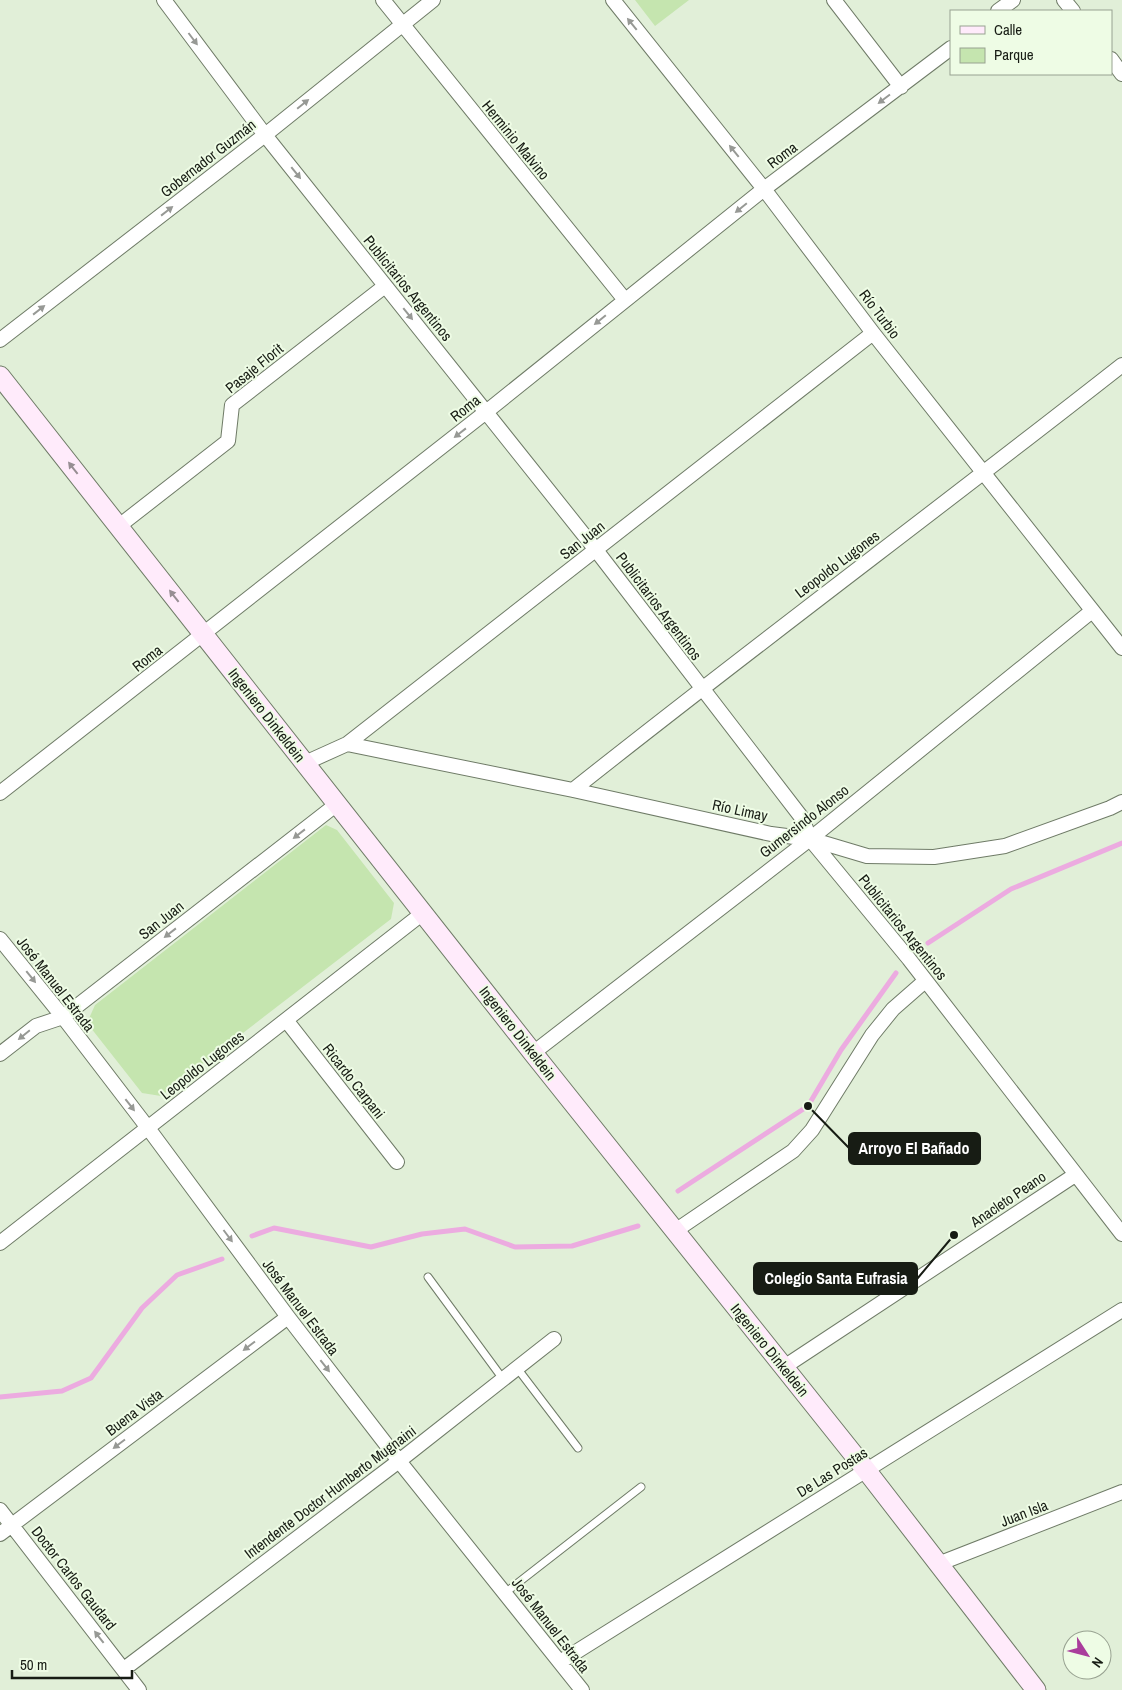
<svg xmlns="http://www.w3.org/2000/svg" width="1122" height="1690" font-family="'Archivo Narrow',sans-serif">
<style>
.green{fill:#c5e5af}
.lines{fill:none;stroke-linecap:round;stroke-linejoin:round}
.stream{stroke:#ecabe0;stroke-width:5}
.service-casing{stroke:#6f7b67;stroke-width:9}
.minor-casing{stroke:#6f7b67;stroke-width:16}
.secondary-casing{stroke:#6f7b67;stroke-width:21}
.service{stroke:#fff;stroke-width:7}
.minor{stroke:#fff;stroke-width:14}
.secondary{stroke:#ffebfb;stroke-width:19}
.oneway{fill:#979995}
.oneway2{fill:#978e93}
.labels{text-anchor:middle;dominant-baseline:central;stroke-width:4;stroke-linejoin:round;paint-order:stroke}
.street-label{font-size:15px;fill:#171c14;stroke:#eefce5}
.leader{fill:none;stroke:#171c14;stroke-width:2}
.callout-dot{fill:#171c14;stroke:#eefce5;stroke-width:2}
.callout{fill:#171c14;stroke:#171c14;stroke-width:2}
.callout-label{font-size:16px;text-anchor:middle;font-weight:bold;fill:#fff}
</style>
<rect width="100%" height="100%" fill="#e1efd8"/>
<path class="green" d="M635,0H689L655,26Z
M326,825L337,830L394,903L391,919L161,1096L142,1093L87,1023L95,1005Z"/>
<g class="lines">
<path class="stream" d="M928,943L1011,889L1122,843
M678,1191L808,1106L841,1050L896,973
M252,1236L274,1228L371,1247L422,1234L465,1229L515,1247L572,1246L638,1226
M0,1397L62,1391L91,1378L142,1308L177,1275L222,1259"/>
<g class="service-casing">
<path id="service" d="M428,1277L503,1379
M517,1368L578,1448
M505,1593L641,1487"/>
</g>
<g class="minor-casing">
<path id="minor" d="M164,0L265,135L596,550L802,818L810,839L909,959L1122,1234
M383,0L625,300
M613,0L764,189L873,333L1122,648
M834,0L901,87
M1064,0L1073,11
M998,11L1013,0
M1111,59L1122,74
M0,340L265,135L433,0
M119,526L228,441L232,405L385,286
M347,744L573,790L771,834L810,839L867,856L934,857L1005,846L1110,808L1122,802
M305,763L347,744L873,333
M573,790C754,646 940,508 1122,365
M0,793L486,412L764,189L951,48
M0,939L63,1017L148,1128L288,1317L399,1461L582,1690
M286,1020L397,1162
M533,1053L810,839L1092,611
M0,1054L36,1026L63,1017L337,804
M675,1231L793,1151L812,1130L872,1035L893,1009L925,981
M0,1243L423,913
M784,1367L1075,1175
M0,1510L139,1690
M0,1534L288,1317
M938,1564L1122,1492
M560,1662L1122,1310
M124,1669L399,1461L554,1339"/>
</g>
<g class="secondary-casing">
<path id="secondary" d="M0,376L533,1053L866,1470L1036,1690"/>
</g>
<use href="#service" class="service"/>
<use href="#minor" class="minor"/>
<use href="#secondary" class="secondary"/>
</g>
<defs><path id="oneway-solid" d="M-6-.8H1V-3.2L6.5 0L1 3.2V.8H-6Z" transform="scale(1.25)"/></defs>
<g class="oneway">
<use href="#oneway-solid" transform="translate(632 24) rotate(-129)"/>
<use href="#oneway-solid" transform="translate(193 39) rotate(53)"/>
<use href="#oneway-solid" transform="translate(884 99) rotate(143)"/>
<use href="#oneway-solid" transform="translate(303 104) rotate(-39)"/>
<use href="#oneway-solid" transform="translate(734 151) rotate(-129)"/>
<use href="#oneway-solid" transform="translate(296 173) rotate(51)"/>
<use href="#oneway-solid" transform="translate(741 208) rotate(141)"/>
<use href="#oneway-solid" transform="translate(167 211) rotate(-38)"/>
<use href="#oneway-solid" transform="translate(39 310) rotate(-38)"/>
<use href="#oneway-solid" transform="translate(408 314) rotate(51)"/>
<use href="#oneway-solid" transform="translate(600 320) rotate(141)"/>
<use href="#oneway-solid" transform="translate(460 433) rotate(142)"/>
<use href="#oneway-solid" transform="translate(299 834) rotate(142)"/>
<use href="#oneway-solid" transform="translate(170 933) rotate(142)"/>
<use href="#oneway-solid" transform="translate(31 977) rotate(51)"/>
<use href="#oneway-solid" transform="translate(24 1035) rotate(141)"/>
<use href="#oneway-solid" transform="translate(130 1105) rotate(52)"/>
<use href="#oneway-solid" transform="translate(228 1236) rotate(53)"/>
<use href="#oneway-solid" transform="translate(249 1346) rotate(143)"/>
<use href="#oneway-solid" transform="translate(325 1366) rotate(52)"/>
<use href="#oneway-solid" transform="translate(119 1444) rotate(143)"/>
<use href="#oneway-solid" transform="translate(99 1637) rotate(-128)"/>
</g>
<g class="oneway2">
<use href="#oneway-solid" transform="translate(73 468) rotate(-128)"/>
<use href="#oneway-solid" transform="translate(174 596) rotate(-128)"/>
</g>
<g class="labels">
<g class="street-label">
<text transform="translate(516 140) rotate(51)">Herminio Malvino</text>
<text transform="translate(782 155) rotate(-37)">Roma</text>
<text transform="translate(208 158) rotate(-38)">Gobernador Guzmán</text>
<text transform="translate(408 288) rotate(51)">Publicitarios Argentinos</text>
<text transform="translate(880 314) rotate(53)">Río Turbio</text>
<text transform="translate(254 368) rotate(-39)">Pasaje Florit</text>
<text transform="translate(465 408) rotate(-38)">Roma</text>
<text transform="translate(582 540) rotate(-38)">San Juan</text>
<text transform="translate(837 564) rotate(-37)">Leopoldo Lugones</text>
<text transform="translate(659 606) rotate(53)">Publicitarios Argentinos</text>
<text transform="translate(147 658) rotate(-38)">Roma</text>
<text transform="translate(267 715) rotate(52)">Ingeniero Dinkeldein</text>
<text transform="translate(740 810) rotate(12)">Río Limay</text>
<text transform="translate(804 821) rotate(-38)">Gumersindo Alonso</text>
<text transform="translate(161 920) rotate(-38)">San Juan</text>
<text transform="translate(903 927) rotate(51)">Publicitarios Argentinos</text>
<text transform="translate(56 984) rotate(52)">José Manuel Estrada</text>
<text transform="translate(518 1033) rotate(52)">Ingeniero Dinkeldein</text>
<text transform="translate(202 1065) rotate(-38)">Leopoldo Lugones</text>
<text transform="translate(354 1081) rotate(52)">Ricardo Carpani</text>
<text transform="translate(1008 1199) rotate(-34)">Anacleto Peano</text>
<text transform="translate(301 1307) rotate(53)">José Manuel Estrada</text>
<text transform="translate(770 1350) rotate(51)">Ingeniero Dinkeldein</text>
<text transform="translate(134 1412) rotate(-37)">Buena Vista</text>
<text transform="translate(832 1472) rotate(-32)">De Las Postas</text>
<text transform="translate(330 1492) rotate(-37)">Intendente Doctor Humberto Mugnaini</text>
<text transform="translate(1024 1513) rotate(-21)">Juan Isla</text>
<text transform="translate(74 1578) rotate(52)">Doctor Carlos Gaudard</text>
<text transform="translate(551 1625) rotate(52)">José Manuel Estrada</text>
</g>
</g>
<path class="leader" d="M808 1106L849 1148M954 1235L917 1279"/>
<g class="callout-dot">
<circle cx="808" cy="1106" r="5"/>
<circle cx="954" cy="1235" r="5"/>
</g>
<g class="callout">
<rect x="849" y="1133" width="131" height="31" rx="5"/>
<rect x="754" y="1263" width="163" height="31" rx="5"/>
</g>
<g class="callout-label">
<text x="914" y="1154">Arroyo El Bañado</text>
<text x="836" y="1284">Colegio Santa Eufrasia</text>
</g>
<rect x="950" y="10" width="162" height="65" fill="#eefce5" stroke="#98a291"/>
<rect x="960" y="26" width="25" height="8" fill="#ffebfb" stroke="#98a291"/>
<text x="994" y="35" font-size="15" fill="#171c14">Calle</text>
<rect x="960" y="48" width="25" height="15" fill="#c5e5af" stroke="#98a291"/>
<text x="994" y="60" font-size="15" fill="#171c14">Parque</text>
<g transform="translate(1087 1655) rotate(126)"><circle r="24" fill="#eefce5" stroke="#98a291"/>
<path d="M0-4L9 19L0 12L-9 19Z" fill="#aa3d9c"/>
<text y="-8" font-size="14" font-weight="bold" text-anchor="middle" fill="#171c14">N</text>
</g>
<path d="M12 1670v8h120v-8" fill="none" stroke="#171c14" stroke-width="2.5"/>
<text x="20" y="1670" font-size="15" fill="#171c14" stroke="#eefce5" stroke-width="4" paint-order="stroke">50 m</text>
</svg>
